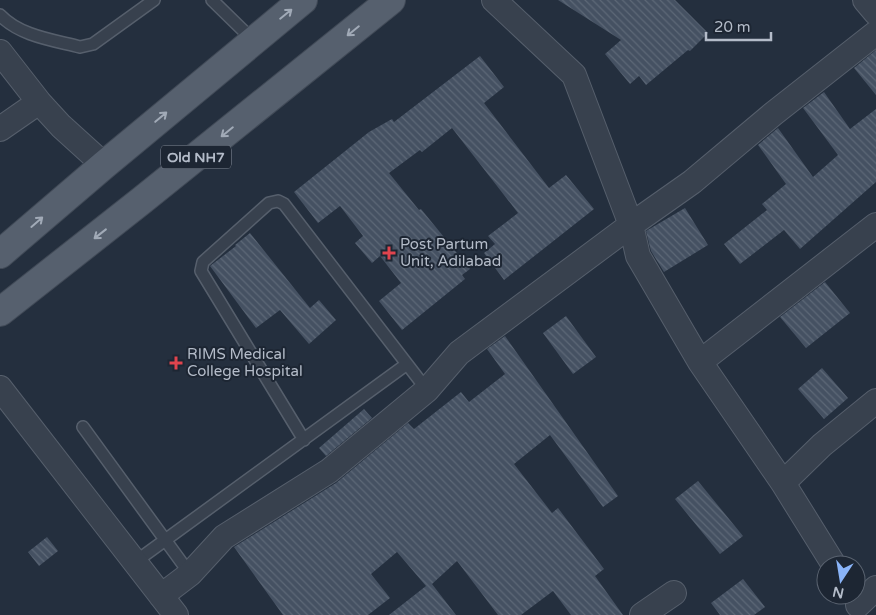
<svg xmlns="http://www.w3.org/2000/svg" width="876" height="615" font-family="'Varela Round',sans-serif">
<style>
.building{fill:url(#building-back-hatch)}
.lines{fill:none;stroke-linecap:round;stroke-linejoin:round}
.service-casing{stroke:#565f6c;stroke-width:14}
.minor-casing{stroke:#565f6c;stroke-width:26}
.primary-casing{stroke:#414a57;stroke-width:30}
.service{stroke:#38414e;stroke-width:11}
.minor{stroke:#38414e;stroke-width:24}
.primary{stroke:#56606e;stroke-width:28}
.oneway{stroke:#a1aab7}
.health-dot{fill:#e0444e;stroke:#1d2633;stroke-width:2}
.labels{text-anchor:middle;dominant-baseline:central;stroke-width:4;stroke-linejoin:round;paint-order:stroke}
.shield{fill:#1d2633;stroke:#878f9c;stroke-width:1}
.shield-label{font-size:14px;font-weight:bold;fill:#b4bcc9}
.poi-label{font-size:15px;fill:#b4bcc9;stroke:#1d2633;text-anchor:start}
</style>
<defs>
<pattern id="building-back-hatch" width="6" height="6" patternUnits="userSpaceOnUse" patternTransform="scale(1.25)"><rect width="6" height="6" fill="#455162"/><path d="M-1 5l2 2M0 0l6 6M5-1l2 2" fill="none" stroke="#5d6877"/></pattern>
</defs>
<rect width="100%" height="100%" fill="#242f3e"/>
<path class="building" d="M558,0H675L708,33L690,51L688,50L646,85L639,76L630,84L605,54L621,40Z
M876,50V95L854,68Z
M480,56L504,87L484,103L549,188L566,175L594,209L504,280L484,253L495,244L488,236L518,213L452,128L422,152L420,150L389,173L419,210L421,209L470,269L462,275L465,279L402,330L379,301L401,283L380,256L372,263L355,243L363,236L340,206L318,223L294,192L369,132L392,119L394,122Z
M824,92L850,129L876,109V182L800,249L784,230L740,264L724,244L767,210L762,204L786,184L758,145L778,128L813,177L838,155L803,108Z
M685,208L708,245L664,272L651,251L646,231Z
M250,233L310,308L319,300L336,320L309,344L280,310L256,328L210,266L236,246L235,245Z
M825,282L850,313L806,348L780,317Z
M566,316L596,357L573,374L543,333Z
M505,336L618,496L603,507L550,435L514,464L552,513L558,508L604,569L595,576L623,615H571L553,591L521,615H498L457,561L432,584L456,615H389L426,586L397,552L371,574L390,598L368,615H283L234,547L336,483L408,423L414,429L461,392L469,402L505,374L487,349Z
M822,368L848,398L824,419L798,389Z
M364,409L372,418L326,456L319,448Z
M698,481L743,536L720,554L675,499Z
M47,537L58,551L39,566L28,552Z
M743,579L765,607L754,615H720L711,603Z"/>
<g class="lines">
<g class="service-casing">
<path id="service" d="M212,0L254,41
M0,15C20,36 53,40 80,47L93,44L154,0
M83,427L190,574
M304,440L201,271L203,262L269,203L278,201L284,204L427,390
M135,562L407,364"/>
</g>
<g class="minor-casing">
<path id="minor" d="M494,0L574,75L631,225L638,256L700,362L783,483L834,565
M865,0L876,13
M0,52L39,102L61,126L104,165
M0,129L39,102
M700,362L876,225
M0,388L176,615
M783,483L822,445L876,401
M161,596L190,574L224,537L329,471L427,390L459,353L631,225L692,182L773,114L876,33
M858,605L876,588
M642,615L674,593"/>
</g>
<g class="primary-casing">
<path id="primary" d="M0,254L104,165L303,0
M0,312L141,201L391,0"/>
</g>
<use href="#service" class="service"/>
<use href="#minor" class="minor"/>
<use href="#primary" class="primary"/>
</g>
<defs><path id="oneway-shaft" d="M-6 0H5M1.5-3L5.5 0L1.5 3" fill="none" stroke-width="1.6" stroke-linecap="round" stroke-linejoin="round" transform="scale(1.25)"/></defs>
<g class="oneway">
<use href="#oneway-shaft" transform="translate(286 14) rotate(-39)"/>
<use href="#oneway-shaft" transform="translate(353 31) rotate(141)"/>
<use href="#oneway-shaft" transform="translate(161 117) rotate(-40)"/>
<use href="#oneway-shaft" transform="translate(227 132) rotate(141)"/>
<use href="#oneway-shaft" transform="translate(37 222) rotate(-41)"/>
<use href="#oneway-shaft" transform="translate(100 234) rotate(142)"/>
</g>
<g class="health-dot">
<path d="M386.5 245.5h5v5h5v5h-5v5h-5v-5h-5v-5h5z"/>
<path d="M173.5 355.5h5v5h5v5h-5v5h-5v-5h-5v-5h5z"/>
</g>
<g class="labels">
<rect class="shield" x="161" y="145.5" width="70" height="23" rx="4"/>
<g class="shield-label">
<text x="196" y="157">Old NH7</text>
</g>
<g class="poi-label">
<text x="400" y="244">Post Partum<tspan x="400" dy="17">Unit, Adilabad</tspan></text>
<text x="187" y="354">RIMS Medical<tspan x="187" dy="17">College Hospital</tspan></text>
</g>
</g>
<g transform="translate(841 580) rotate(192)"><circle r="24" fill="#1d2633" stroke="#59626f"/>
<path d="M0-4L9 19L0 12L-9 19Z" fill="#8ab4f8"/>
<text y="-8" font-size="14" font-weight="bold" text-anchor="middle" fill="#b4bcc9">N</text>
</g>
<path d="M706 32v8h65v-8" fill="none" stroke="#b4bcc9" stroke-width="2.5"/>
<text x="714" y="32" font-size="15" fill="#b4bcc9" stroke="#1d2633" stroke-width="4" paint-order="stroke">20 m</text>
</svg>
